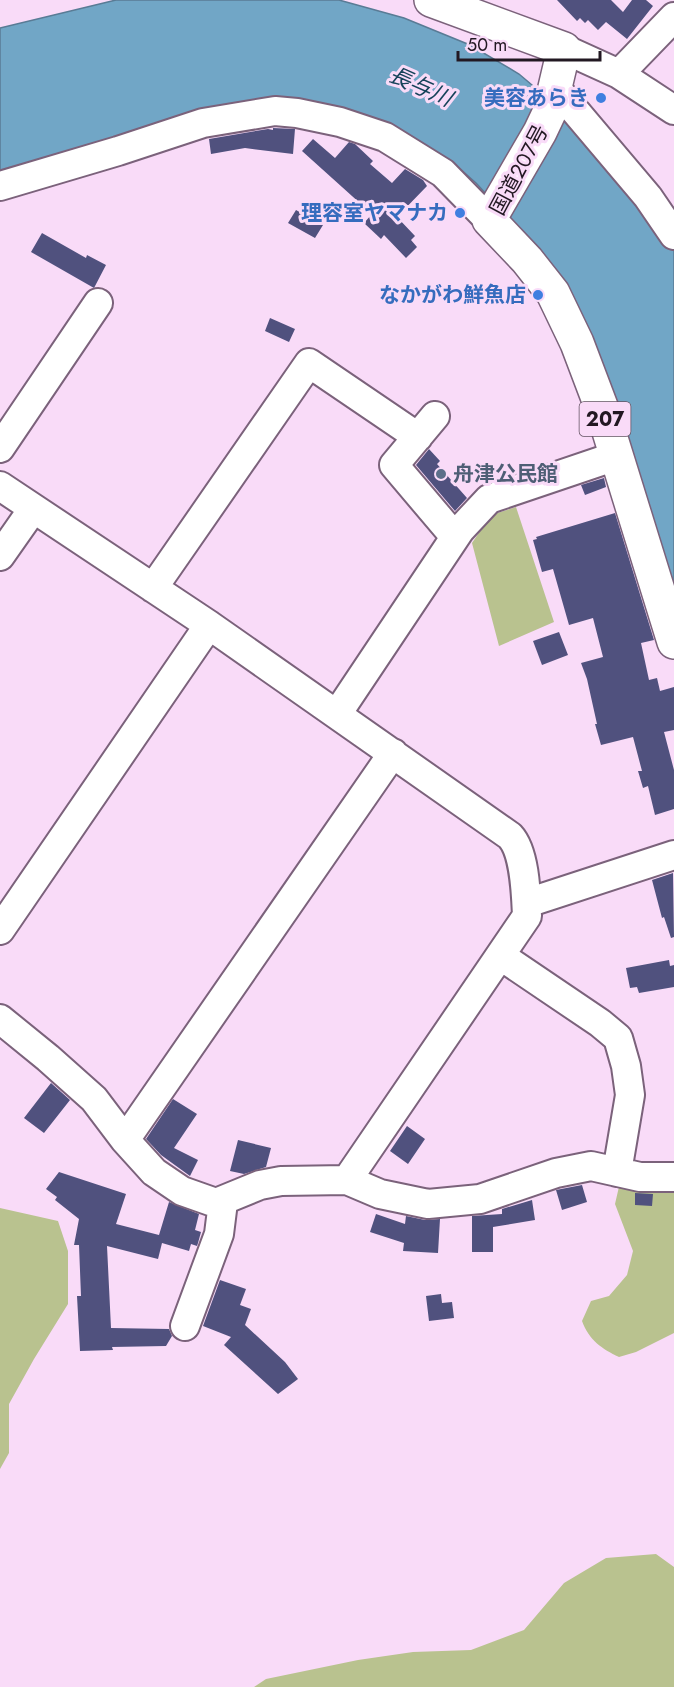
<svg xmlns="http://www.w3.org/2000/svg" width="674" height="1687" font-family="Jost,'Noto Sans JP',sans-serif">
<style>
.green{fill:#b9c28f}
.water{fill:#71a6c6;stroke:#597b95;stroke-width:1.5}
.building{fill:#50517e}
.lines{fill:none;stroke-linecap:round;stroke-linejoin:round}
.minor-casing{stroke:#7b627b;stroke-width:32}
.highway-casing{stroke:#7b627b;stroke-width:36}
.minor{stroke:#fff;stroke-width:28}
.highway{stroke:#fff;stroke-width:33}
.shop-dot{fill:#3f7fe0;stroke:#f9dbf8;stroke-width:2}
.service-dot{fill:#5c6f8a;stroke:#f9dbf8;stroke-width:2}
.labels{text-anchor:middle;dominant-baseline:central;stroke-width:6;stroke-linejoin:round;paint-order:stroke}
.shield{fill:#f9dbf8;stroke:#625262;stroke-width:1.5}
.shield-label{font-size:20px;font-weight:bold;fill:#221822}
.shop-label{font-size:21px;font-weight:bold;fill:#366cbe;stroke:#f9dbf8;text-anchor:end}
.street-label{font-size:21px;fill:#221822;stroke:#f9dbf8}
.service-label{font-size:21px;font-weight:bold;fill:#4e5e75;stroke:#f9dbf8;text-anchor:start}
.water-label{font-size:22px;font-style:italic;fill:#17435a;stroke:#f9dbf8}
</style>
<rect width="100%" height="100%" fill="#f9dbf8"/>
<path class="green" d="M516,507L554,622L499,646L472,543L491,515Z
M621,1178L674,1185V1333L636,1352L619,1357C602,1349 589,1340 582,1321L591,1301L609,1296L627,1275L633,1251L615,1204Z
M0,1208L58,1221L68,1251V1304L34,1359L9,1404V1453L0,1469Z
M656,1554L674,1567V1687H254L266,1679L358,1660L413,1652L471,1650L524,1630L564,1583L606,1558Z"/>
<path class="water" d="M116,0H339L404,18L470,45L519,74L571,118L674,251V606L526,237L476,183L450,160L417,142L277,104L0,181V28Z"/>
<path class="building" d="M557,0H611L623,12L632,0H646L653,6L627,39L606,22L598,30L588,20L585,23L580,18L577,21Z
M273,128L295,129L293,154L245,148L211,154L209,139L268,129L273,130Z
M313,139L335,158L349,142L355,144L373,161L370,164L392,183L405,169L423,180L427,186L397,217L415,236L411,240L417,247L406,258L384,235L381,239L364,223L372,214L302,151Z
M296,210L323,225L315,238L288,223Z
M42,233L86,258L87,255L106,265L94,288L31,252Z
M270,318L295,329L289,342L265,331Z
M429,449L440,461L437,464L467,498L455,511L416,465Z
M604,478L606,487L585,495L581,485Z
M615,513L654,640L641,643L649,680L657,678L660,691L674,687V730L664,732L674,770V809L655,815L648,786L643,788L638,771H642L633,737L601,745L595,724H597L587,679L581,663L603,657L593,618L569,625L553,569L542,572L533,540L537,539L536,537Z
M559,632L568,655L542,665L533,641Z
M673,873L674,937L671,938L664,917L662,918L652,880Z
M669,960L670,966L674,965V987L639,993L637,987L630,988L626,968Z
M51,1083L70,1100L44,1133L24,1118Z
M173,1099L197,1114L174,1148L198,1160L190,1176L161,1155L146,1139Z
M407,1126L425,1139L408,1164L390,1151Z
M238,1140L271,1148L266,1167L244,1174L230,1171Z
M59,1172L126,1194L116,1224L159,1235L169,1202L199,1214L195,1230L201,1232L198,1243L197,1246L191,1244L189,1251L162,1243L158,1259L107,1246L111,1328L169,1329L172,1336L166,1346L112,1347L113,1350L80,1351L77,1296H81L79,1245H74L79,1219L55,1200L57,1197L46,1189Z
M582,1185L587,1202L562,1210L556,1190Z
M635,1193L653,1194L652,1206L635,1205Z
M532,1200L535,1220L493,1227V1252H472V1216L502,1214V1209Z
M376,1214L405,1224L406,1216L425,1220L440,1219L438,1253L403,1251L404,1243L370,1232Z
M220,1280L246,1289L240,1305L251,1309L245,1325L285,1362L298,1379L278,1394L224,1345L231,1337L203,1326Z
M441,1294L442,1303L452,1302L454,1318L429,1321L426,1296Z"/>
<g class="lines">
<g class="minor-casing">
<path id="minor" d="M564,49L619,74L674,110
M619,74L674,17
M555,87L648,197L674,235
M0,186L118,151L203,123L275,111L297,113L340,122L385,137L443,173L489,220
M435,416L394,465L455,537
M0,448L98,303
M0,486L209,625L510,836C525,852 526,894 527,916L347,1180
M0,556L33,509
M153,588L309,363L418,437
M337,714L460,530L489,499L616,456
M527,903L674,855
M0,930L209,625
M501,956L600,1023L618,1038L626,1066L630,1095L617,1172
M0,1019L48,1058L94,1099L125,1140L154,1172L182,1191L216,1203L260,1185L281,1181L347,1180L380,1194L428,1204L480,1199L556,1173L591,1166L640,1177H674
M125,1140L393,753
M185,1326L219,1234L223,1202"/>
</g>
<g class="highway-casing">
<path id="highway" d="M431,0L564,49L549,113L540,132L489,220L527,260L553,293L577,343L602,409L674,642"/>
</g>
<use href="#minor" class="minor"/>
<use href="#highway" class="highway"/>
</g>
<g class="shop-dot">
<circle cx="601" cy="98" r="6"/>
<circle cx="460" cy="213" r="6"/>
<circle cx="538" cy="295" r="6"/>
</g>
<circle class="service-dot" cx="441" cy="474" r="6"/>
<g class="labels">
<rect class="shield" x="579.5" y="402" width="51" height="34" rx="4.5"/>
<g class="shield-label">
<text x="605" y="419">207</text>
</g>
<g class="shop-label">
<text x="589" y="98">美容あらき</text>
<text x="448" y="213">理容室ヤマナカ</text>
<text x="526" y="295">なかがわ鮮魚店</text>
</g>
<g class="street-label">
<text transform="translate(519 170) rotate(-62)">国道207号</text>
</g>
<g class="service-label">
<text x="453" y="474">舟津公民館</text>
</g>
<g class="water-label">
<text transform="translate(421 86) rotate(24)">長与川</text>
</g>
</g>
<path d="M458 51v9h142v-9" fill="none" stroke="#221822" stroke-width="3"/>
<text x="467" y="51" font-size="18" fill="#221822" stroke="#f9dbf8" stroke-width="4.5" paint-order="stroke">50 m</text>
</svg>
